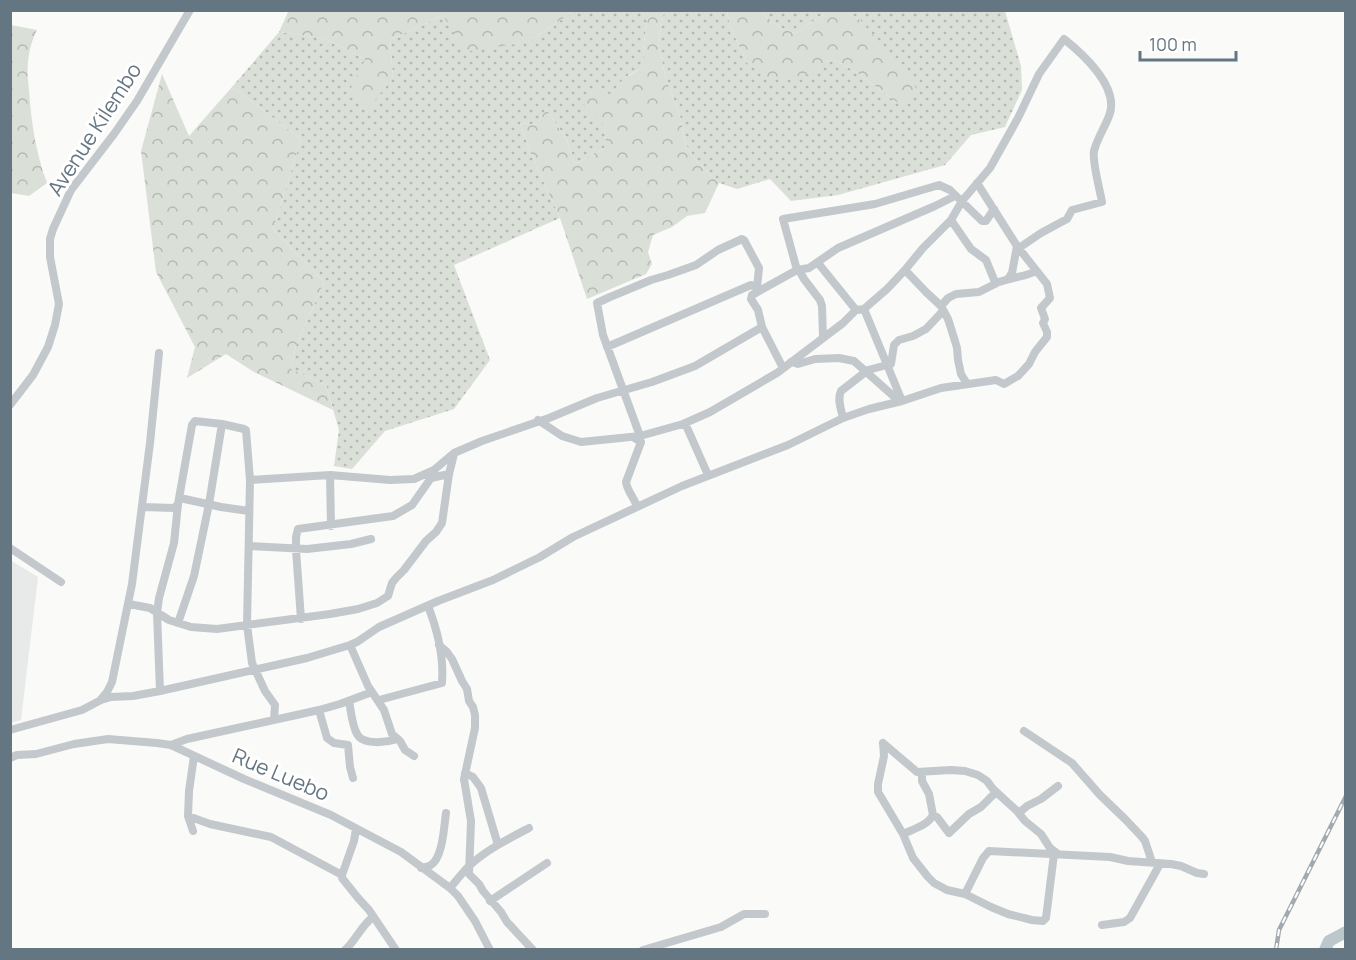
<svg xmlns="http://www.w3.org/2000/svg" width="1356" height="960" font-family="Manrope,sans-serif">
<style>
.built{fill:#e8e9e9}
.green{fill:url(#green-dots)}
.forest{fill:url(#forest-crowns)}
.lines{fill:none;stroke-linecap:round;stroke-linejoin:round}
.river{stroke:#bbc7cb;stroke-width:12}
.minor{stroke:#c3c8cc;stroke-width:8}
.rail-casing{stroke:#a2aab0;stroke-width:4.5}
.rail{stroke:#fff;stroke-width:2;stroke-dasharray:7;stroke-linecap:butt}
.labels{text-anchor:middle;dominant-baseline:central;stroke-width:6;stroke-linejoin:round;paint-order:stroke}
.street-label{font-size:21px;fill:#657683;stroke:#fff}
</style>
<defs>
<pattern id="green-dots" width="8" height="8" patternUnits="userSpaceOnUse" patternTransform="scale(1.5)"><rect width="8" height="8" fill="#dadfd7"/><path d="M2 2h.1M6 6h.1" fill="none" stroke="#b4b9b4" stroke-width="1.8" stroke-linecap="round"/></pattern>
<pattern id="forest-crowns" width="20" height="18" patternUnits="userSpaceOnUse" patternTransform="scale(1.5)"><rect width="20" height="18" fill="#dadfd7"/><path d="M2 6a3 3 0 1 1 6 0M12 15a3 3 0 1 1 6 0" fill="none" stroke="#b4b9b4"/></pattern>
</defs>
<rect width="100%" height="100%" fill="#fafaf8"/>
<path class="built" d="M10,560L38,577L21,720L11,723Z"/>
<path class="green" d="M574,11H651L647,22L643,50L647,66C639,70 628,74 622,81C605,98 605,124 606,147L575,164L567,140L546,109L537,125L520,123L531,154L560,218L454,265L490,360L454,409L385,431L352,469L334,466L339,430L326,385L291,369L296,346L324,282L273,229L301,139L232,87L279,32L323,38L365,59L393,78L390,40L443,15L528,42Z
M664,11H727L730,26L747,63L826,62L833,60C858,69 877,90 900,104L875,39L860,20L845,11H1005L1021,66L1022,90L1005,127L971,135L945,165L838,195L791,201L770,179L737,189L719,183L697,162L686,145L680,116L666,79L658,43Z
M762,11H828L796,33C779,29 773,24 762,11Z"/>
<path class="forest" d="M289,10H574V11L528,42L464,52L443,15L390,40L393,78L367,110L349,92L365,59L323,38L279,32Z
M651,11H664L658,43L666,79L680,116L686,145L697,162L719,183L705,213L687,216L672,227L653,235L648,252L652,264L646,274L587,299L560,218L531,154L520,123L537,125L546,109L567,140L575,164L606,147L605,126L584,106L587,91L598,88L611,95L623,79L646,66L643,50L647,22Z
M727,11H762C773,24 779,29 796,33L828,11H845L860,20L904,71L915,85L916,94L910,102L900,104C877,90 858,69 833,60L826,62L818,74L769,79L747,63L730,26Z
M11,25L37,30C32,40 29,50 28,62C27,71 28,81 29,90C31,121 36,154 47,183L29,196L11,193Z
M162,74L189,136L232,87L301,139L273,229L324,282L296,346L291,369L326,385L333,410L254,372L226,354L187,378L195,347L156,272L141,151Z"/>
<g class="lines">
<path class="river" d="M1325,950L1329,941L1346,932"/>
<path class="minor" d="M951,220L971,249L986,260L995,282C1001,283 1003,280 1010,279C1020,276 1026,276 1036,271
M818,263L856,310
M797,270L783,219L875,204L939,185L950,190L982,221H986L994,209
M799,270L804,279L820,300L822,306L823,338
M905,270L926,292L941,306L948,319L955,341L957,348L958,360L961,374L967,384
M1008,279L1012,273L1017,246
M941,306L948,298L956,294L979,292L997,283
M864,309L902,401
M607,347L751,285L757,287V291
M791,362L798,364L815,359L839,358L854,361L899,401
M783,368L762,327L758,310L751,299L752,295L797,270L809,268L838,248L935,206L955,196
M10,405L33,375L48,347L55,325L59,304L50,257V239L53,229L71,190L114,134L137,101L190,10
M843,418C841,409 837,399 841,391L868,370L891,364L894,345L899,340L913,336L926,329L943,311
M538,420L562,436L581,442L640,436L683,424L710,412L777,373L843,323L856,310L864,309L887,289L905,270L923,248L951,220L962,201L990,168L1018,118L1039,74L1064,39C1083,54 1118,86 1110,113C1106,126 1097,138 1094,151C1092,162 1100,190 1102,202L1072,210L1067,219L1041,233L1019,248
M685,423L708,475
M640,436L603,335L597,303L610,297L651,280L668,275L696,265L718,250L742,239L744,240L759,268L757,287
M633,437L641,442L626,482C627,491 635,499 637,507
M330,475L331,526
M250,480L330,475L390,480L414,479L434,470L454,453L482,441L549,418L597,398L652,382L695,366L762,327
M180,498L221,507L249,511
M143,507L174,508L178,504
M249,546L307,549L351,544L371,539
M10,548L61,582
M129,604L150,608L169,620L191,627L217,629L330,614L358,609L377,603L388,596L392,583L396,578L404,570L426,541L436,532L442,523L449,474L454,454
M301,619L296,550V537L298,529L393,516L412,505L431,478L449,474
M178,623L194,576L209,504L222,424
M350,645L368,686L384,710L392,734L400,741L405,750L414,756
M439,645L447,652L452,659L462,681L467,689L469,701L473,707L475,715V728L464,779L471,821L469,874L479,884L483,891L501,912L507,922L533,950
M160,691L157,613L159,598L174,543L178,504L192,425L195,421L222,424L244,429L246,430L250,480L247,625L252,663L265,691L275,705L274,720
M101,699L107,692L112,682L132,584L150,443L159,353
M379,700L442,683C444,657 437,629 428,606
M349,701C351,711 352,725 357,734C363,746 388,742 398,739
M319,710L327,738L334,743L348,745L350,767L353,778
M10,730L82,710L101,700L111,697L133,696L160,691L307,658L350,645L357,642L379,627L438,601L493,580L540,557L573,537L682,486L788,445L843,418L869,409L902,401L941,388L996,380L1004,384L1018,376L1029,364L1035,352L1047,337V332L1043,323L1045,319L1041,308L1050,298L1047,284L1017,246L977,183
M1024,731L1072,763L1100,795L1125,819L1142,837L1145,841L1152,862
M883,743L884,756L878,784V792L903,834L913,858L928,877L934,883L947,890L965,894L991,907L1008,914L1032,920L1043,921L1046,918L1054,854
M883,743L917,772L951,770L965,771L978,775L987,781L993,789L1017,811L1025,821L1041,834L1050,848L1058,854
M171,745L187,739L319,710L340,704L372,692
M10,758L17,755L36,754L74,744L108,739L157,743L171,745L244,779L331,815L401,852L450,888L458,896L475,921L490,950
M465,773L473,777L481,788L498,845
M922,773V781L929,794L933,815L937,817L949,833L969,814L981,807L996,792
M1019,813L1027,806L1041,799L1058,786
M188,816L210,824L271,837L342,875
M356,829L354,841L342,875V878L358,898L369,910L396,950
M193,831L188,816L189,791L194,756
M903,834C914,829 928,825 933,815
M421,868C424,867 428,867 431,865C443,857 444,826 446,813
M450,888C456,881 462,873 469,866C486,850 508,839 529,828
M965,894L983,858L989,851L1110,857L1128,861L1171,864L1181,866L1197,873L1204,874
M490,901L547,863
M1102,925L1124,922L1130,918L1160,864
M345,950C356,940 361,926 373,917
M643,950L721,927L744,914H765"/>
<g class="rail-casing">
<path id="rail" d="M1276,950L1279,930L1346,796"/>
</g>
<use href="#rail" class="rail"/>
</g>
<g class="labels">
<g class="street-label">
<text transform="translate(94 129) rotate(-57)">Avenue Kilembo</text>
<text transform="translate(281 774) rotate(23)">Rue Luebo</text>
</g>
</g>
<rect width="1356" height="960" fill="none" stroke="#657683" stroke-width="24"/>
<path d="M1140 51v9h96v-9" fill="none" stroke="#657683" stroke-width="3"/>
<text x="1149" y="51" font-size="18" fill="#657683" stroke="#ffffff" stroke-width="4.5" paint-order="stroke">100 m</text>
</svg>
